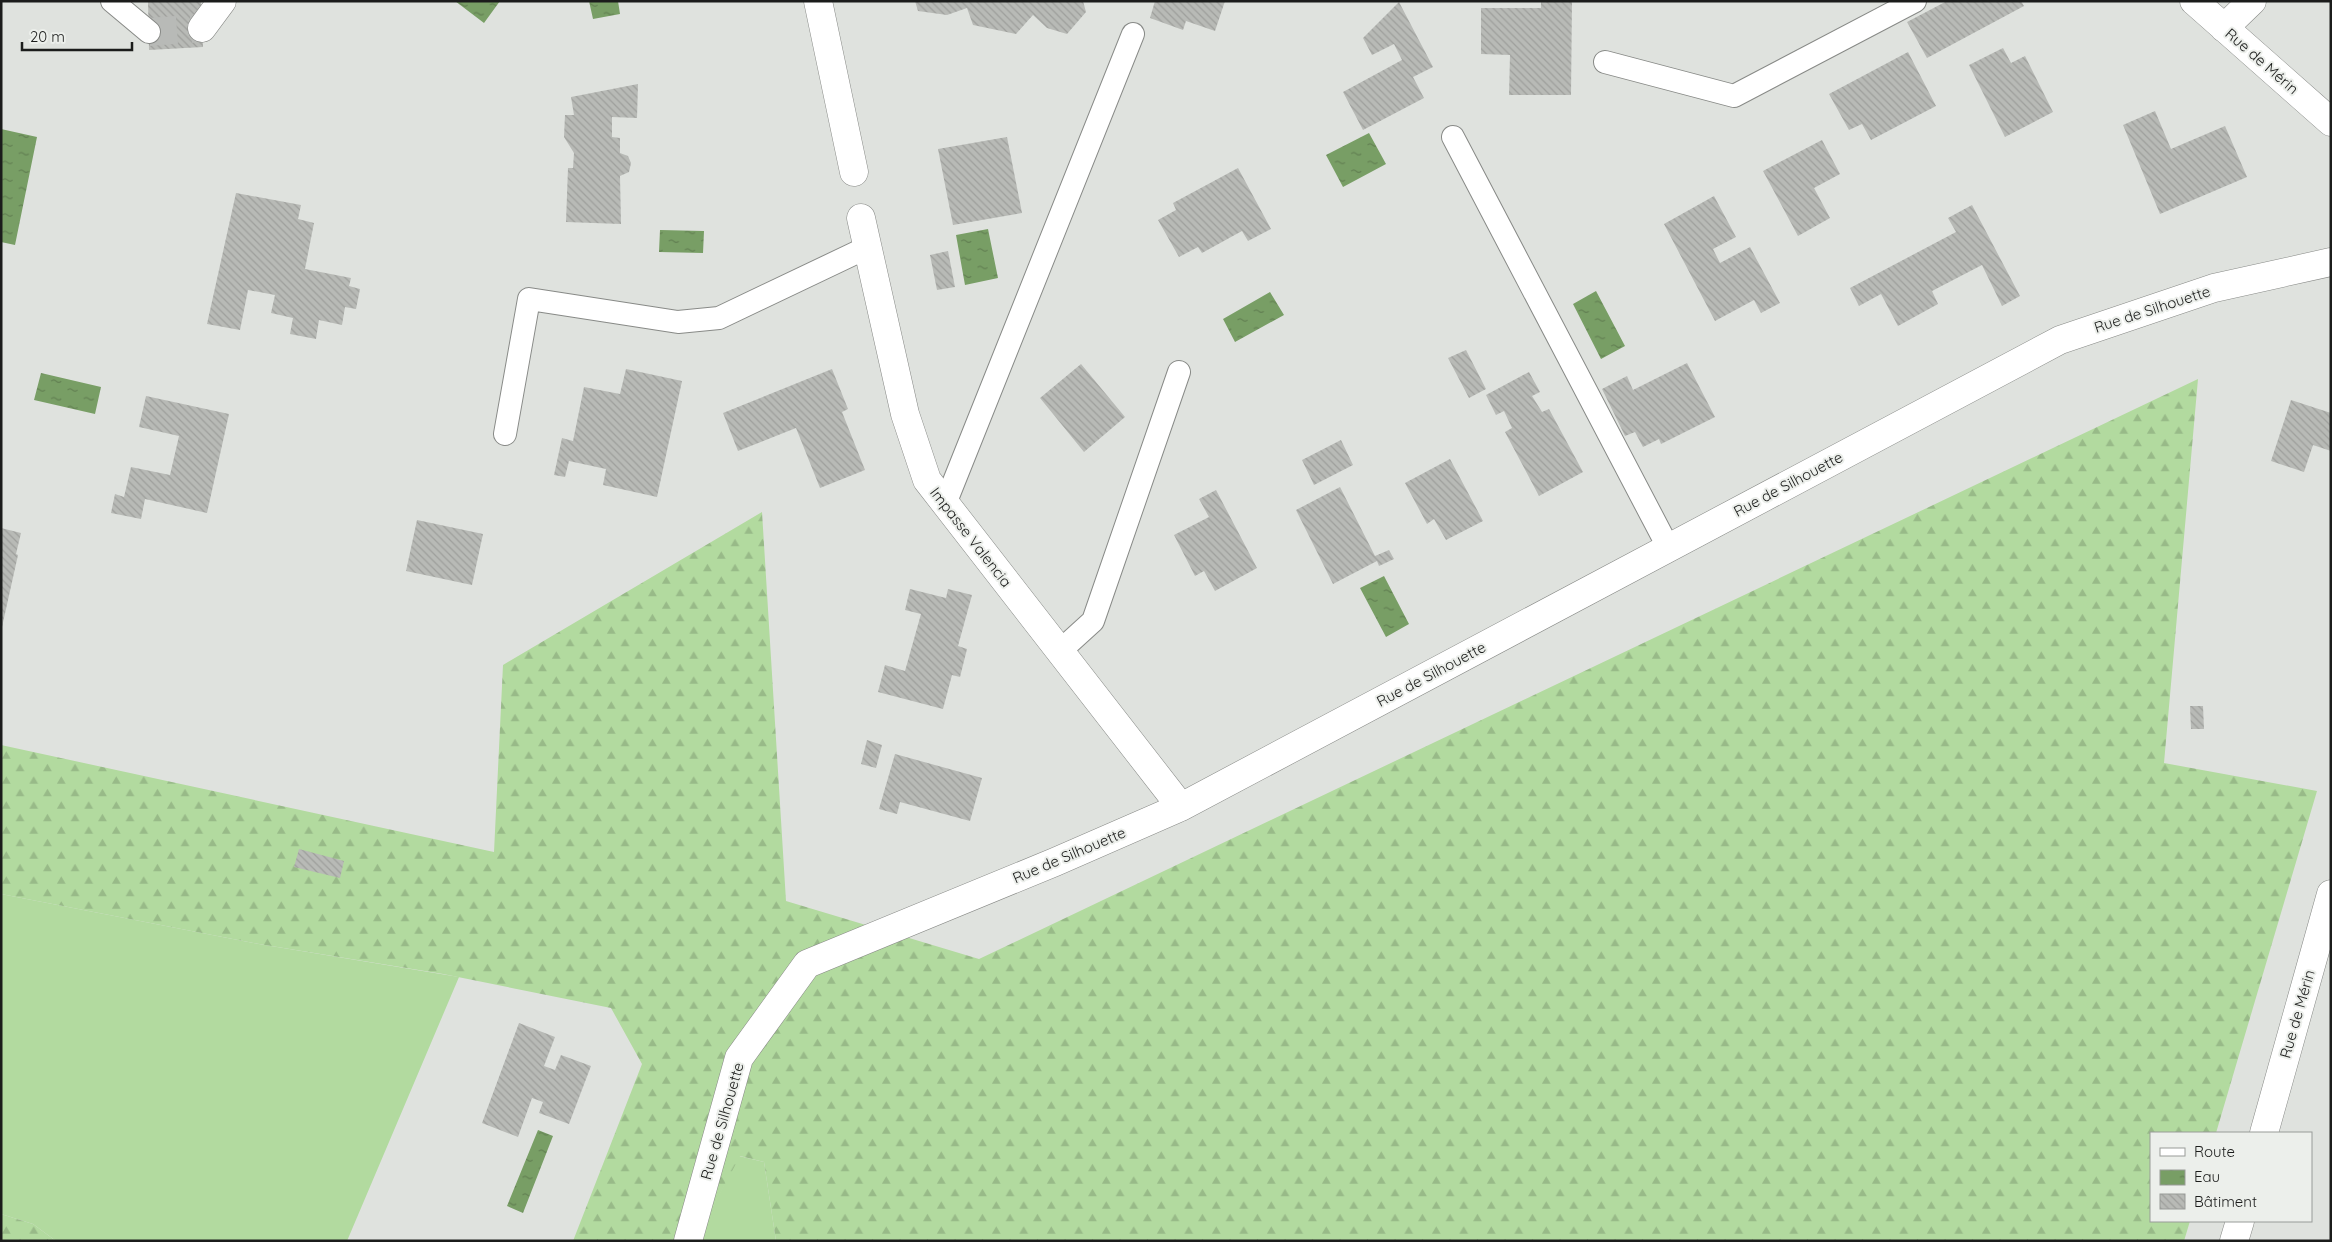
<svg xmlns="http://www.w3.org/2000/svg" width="2332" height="1242" font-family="Quicksand,sans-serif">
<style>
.grass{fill:#b2da9f}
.forest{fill:url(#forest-firs)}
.water{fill:url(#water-ripples)}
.building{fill:url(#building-back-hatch)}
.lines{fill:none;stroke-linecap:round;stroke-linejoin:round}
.street-tunnel{stroke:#b8bab7;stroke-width:28;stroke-dasharray:28 14;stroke-linecap:butt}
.lane-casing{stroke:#888a87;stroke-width:24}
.street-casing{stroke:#888a87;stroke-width:29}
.lane{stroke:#fff;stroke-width:22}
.street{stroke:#fff;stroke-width:28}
.labels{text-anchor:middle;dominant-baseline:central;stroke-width:4;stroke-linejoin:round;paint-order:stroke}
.street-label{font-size:15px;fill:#1b1c1b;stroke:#ecefeb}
</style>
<defs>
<pattern id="forest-firs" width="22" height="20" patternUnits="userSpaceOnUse" patternTransform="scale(1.25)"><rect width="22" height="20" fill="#b2da9f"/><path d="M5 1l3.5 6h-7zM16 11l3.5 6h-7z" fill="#98ba88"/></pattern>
<pattern id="water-ripples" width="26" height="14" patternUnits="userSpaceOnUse" patternTransform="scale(1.25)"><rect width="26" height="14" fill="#789e65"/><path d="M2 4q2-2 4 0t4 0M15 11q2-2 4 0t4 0" fill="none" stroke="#628052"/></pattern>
<pattern id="building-back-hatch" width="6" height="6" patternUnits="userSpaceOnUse" patternTransform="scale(1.25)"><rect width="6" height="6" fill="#b8bab6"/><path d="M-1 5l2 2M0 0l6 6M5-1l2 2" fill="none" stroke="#9e9f9c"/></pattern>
</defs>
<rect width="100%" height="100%" fill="#dfe2de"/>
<path class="grass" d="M1,894L259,944L459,977L347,1241H56L33,1224L1,1214Z
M739,1156L764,1162L776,1241H695Z"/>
<path class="forest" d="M2198,379L2164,763L2317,791L2216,1133H2151V1221H2190L2184,1241H776L764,1162L740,1156L695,1241H573L642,1064L611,1008L443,974L259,944L1,894V745L494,852L503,665L762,512L786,901L979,959Z
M1,1214L33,1224L56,1241H1Z"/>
<path class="water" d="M455,1H500L484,23Z
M589,1H618L620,14L593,19Z
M1,129L37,137L15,245L1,242Z
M1369,133L1386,164L1343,187L1326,155Z
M988,229L998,278L965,285L956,235Z
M660,230L704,231L703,253L659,252Z
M1596,291L1625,346L1601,359L1573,304Z
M1270,292L1284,315L1235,342L1223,319Z
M41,373L101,387L95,414L34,400Z
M1384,576L1409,624L1386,637L1360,588Z
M538,1130L553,1136L523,1213L507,1206Z"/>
<path class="building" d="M148,1H201L203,47L149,50Z
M915,1H1083L1086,12L1067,34L1047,28L1033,15L1016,34L973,25L967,8L947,15L918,11Z
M1155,1H1225L1215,31L1186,21L1183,30L1150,18Z
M1541,1H1572L1571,95H1509L1510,55L1481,54V8H1541Z
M1947,1H2021L2024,6L1927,58L1907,22Z
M1399,2L1433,67L1413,77L1424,98L1363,130L1343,92L1402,60L1394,44L1372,55L1363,38Z
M2003,48L2011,63L2025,56L2053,112L2005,137L1969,65Z
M1908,52L1936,106L1871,140L1862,124L1849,130L1829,94Z
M638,84L637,118L612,117V137L620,138V153L628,156L631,163L629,172L620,176L621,224L566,222L568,168H573L574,153L564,137L565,115H574L571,97Z
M2155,111L2171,149L2225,126L2247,177L2160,214L2123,125Z
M1007,137L1022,213L953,225L938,149Z
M1822,140L1840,174L1814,188L1830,218L1798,236L1763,171Z
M1238,168L1271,229L1248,241L1242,231L1202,253L1198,247L1179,257L1158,220L1176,210L1173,203Z
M236,193L301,205L298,219L314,223L305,269L351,278L349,286L360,289L356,309L345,307L342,325L319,320L316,339L290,334L293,318L271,313L275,295L248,290L240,330L207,324Z
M1714,196L1736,237L1713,249L1720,263L1750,247L1780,303L1761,313L1754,300L1715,321L1664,224Z
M1972,205L2020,296L2002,306L1982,265L1932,291L1938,304L1898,326L1881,294L1859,306L1850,288L1956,232L1948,218Z
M948,251L955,287L937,290L930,255Z
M1466,350L1486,389L1469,398L1448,358Z
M1687,363L1715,417L1661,444L1659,439L1643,447L1635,432L1625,436L1602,389L1627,376L1633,390Z
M1081,364L1125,417L1084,452L1040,398Z
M626,369L682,381L657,497L603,485L606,469L569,461L565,477L554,475L562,438L573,441L584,387L620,394Z
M832,369L848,409L842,412L865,470L820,488L796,428L738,451L723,413Z
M1529,372L1540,392L1532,396L1542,412L1549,409L1583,472L1539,496L1505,432L1512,428L1504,411L1496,415L1486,395Z
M146,396L229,414L207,513L145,499L141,519L111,513L115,494L124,497L131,467L170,475L179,436L139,427Z
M2291,400L2331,413V451L2313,445L2304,472L2271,461Z
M1341,440L1353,465L1314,485L1302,460Z
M1450,459L1483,521L1446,540L1434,519L1427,524L1405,483Z
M1340,487L1375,556L1389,550L1394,559L1379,566L1377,561L1333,584L1296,510Z
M1216,490L1257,568L1215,591L1204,571L1195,576L1174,535L1209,517L1199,499Z
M417,520L483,534L472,585L406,571Z
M1,528L21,533L16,554L18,555L2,627Z
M910,589L946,598L948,589L972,595L958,646L967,649L960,677L952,675L943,709L878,692L885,665L905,671L921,614L905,610Z
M2190,706H2203L2204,729H2191Z
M867,740L882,745L876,768L861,764Z
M895,754L982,778L970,821L900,802L897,814L879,809Z
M299,849L344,861L340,878L294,867Z
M519,1023L555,1037L544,1066L555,1070L561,1055L591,1066L569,1124L539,1113L543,1102L532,1098L518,1137L482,1123Z"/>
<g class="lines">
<path class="street-tunnel" d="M149,32L202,28"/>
<g class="lane-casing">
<path id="lane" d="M112,1L149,32
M1605,62L1734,96L1915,1
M1453,137L1668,547
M505,434L529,299L678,322L719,318L868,247
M945,504L1133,34
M1060,651L1093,621L1179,372"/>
</g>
<g class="street-casing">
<path id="street" d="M818,1L854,172
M2194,1L2331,122
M202,28L222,1
M2224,28L2252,1
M861,218L905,414L927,480L1181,807
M2264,1133L2331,894
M688,1241L739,1058L807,964L1055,862L1181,807L2060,340L2214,288L2331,262
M2234,1241L2240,1221"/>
</g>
<use href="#lane" class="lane"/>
<use href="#street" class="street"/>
</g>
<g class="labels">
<g class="street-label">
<text transform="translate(2262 61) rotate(41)">Rue de Mérin</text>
<text transform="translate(2152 309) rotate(-18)">Rue de Silhouette</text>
<text transform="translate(1788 484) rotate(-28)">Rue de Silhouette</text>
<text transform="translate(971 537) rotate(52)">Impasse Valencia</text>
<text transform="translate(1431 674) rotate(-28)">Rue de Silhouette</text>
<text transform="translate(1069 855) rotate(-23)">Rue de Silhouette</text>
<text transform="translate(2297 1014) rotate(-74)">Rue de Mérin</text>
<text transform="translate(722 1121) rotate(-74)">Rue de Silhouette</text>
</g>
</g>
<rect width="2332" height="1242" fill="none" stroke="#1b1c1b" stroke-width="5"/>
<rect x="2150" y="1132" width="162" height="90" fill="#ecefeb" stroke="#989b98"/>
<rect x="2160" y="1148" width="25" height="8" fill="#ffffff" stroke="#989b98"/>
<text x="2194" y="1157" font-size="15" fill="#1b1c1b">Route</text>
<rect x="2160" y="1170" width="25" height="15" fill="url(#water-ripples)" stroke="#989b98"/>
<text x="2194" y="1182" font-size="15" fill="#1b1c1b">Eau</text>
<rect x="2160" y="1194" width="25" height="15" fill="url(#building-back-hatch)" stroke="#989b98"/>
<text x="2194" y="1207" font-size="15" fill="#1b1c1b">Bâtiment</text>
<path d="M22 42v8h110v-8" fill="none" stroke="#1b1c1b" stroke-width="2.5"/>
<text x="30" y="42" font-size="15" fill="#1b1c1b" stroke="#ecefeb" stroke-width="4" paint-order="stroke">20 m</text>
</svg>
